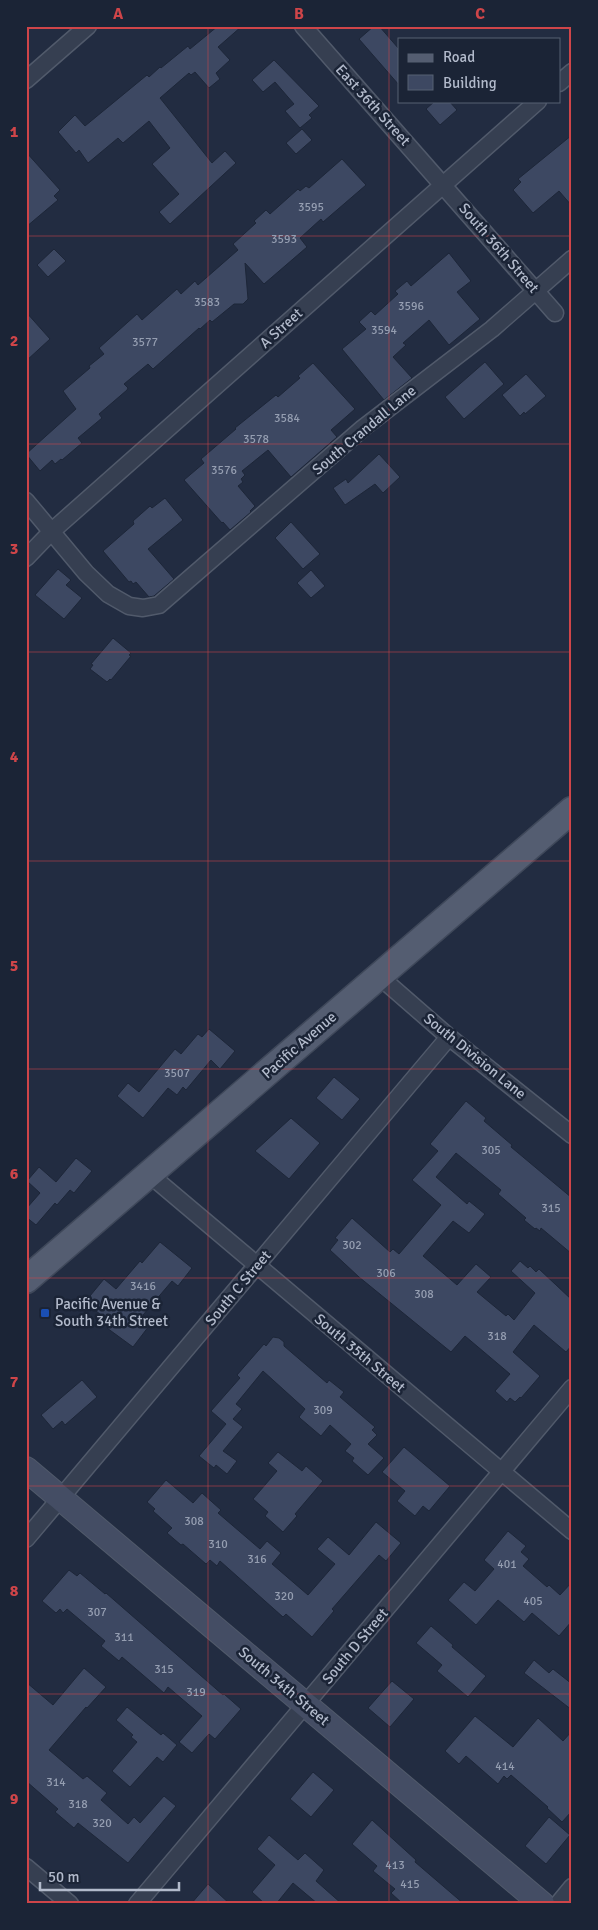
<svg xmlns="http://www.w3.org/2000/svg" width="598" height="1930" font-family="Signika,sans-serif">
<style>
.building{fill:#3d4862;stroke:#1d2638}
.lines{fill:none;stroke-linecap:round;stroke-linejoin:round}
.street-casing{stroke:#515a6b;stroke-width:19}
.secondary-casing{stroke:#515a6b;stroke-width:26}
.primary-casing{stroke:#3f485a;stroke-width:29}
.street{stroke:#363f51;stroke-width:16}
.secondary{stroke:#444d64;stroke-width:24}
.primary{stroke:#545d71;stroke-width:26}
.grid{fill:none;stroke:#cf4549;stroke-width:1;stroke-opacity:0.55}
.transit-dot{fill:#1a4fb4;stroke:#1b2436;stroke-width:2}
.labels{text-anchor:middle;dominant-baseline:central;stroke-width:5;stroke-linejoin:round;paint-order:stroke}
.number-label{font-size:12px;fill:#959eb1}
.street-label{font-size:15px;fill:#b2bacb;stroke:#1b2436}
.poi-label{font-size:15px;fill:#b2bacb;stroke:#1b2436;text-anchor:start}
.neatline{fill:none;stroke:#cf4549;stroke-width:2}
.grid-label{font-size:16px;text-anchor:middle;font-weight:bold;fill:#cf4549}
</style>
<rect width="100%" height="100%" fill="#222c41"/>
<path class="building" d="M218,26H242L218,47L230,60L216,73L220,79L209,88L195,72L191,75L189,73L160,98L212,163L225,151L236,163L170,224L159,212L179,194L152,164L170,148L149,121L123,143L118,138L88,163L79,150L76,153L58,132L75,115L85,126L147,75L149,77L160,67L161,68L188,46L190,49Z
M374,26H379L399,49V85L359,39Z
M274,60L319,106L309,115L312,118L300,128L285,111L294,104L275,82L263,92L252,80Z
M435,101H449L457,110L440,125L426,109Z
M302,129L312,140L296,154L286,143Z
M572,135V206L559,191L533,213L513,190L521,182L518,179Z
M26,152L60,190L54,196L58,200L26,227Z
M342,159L366,185L323,222L321,219L300,238L307,247L264,284L245,263L248,299L243,304H234L212,322L210,320L200,329L199,328L153,369L148,364L124,384L128,388L127,390L99,414L102,418L78,438L82,443L62,460L61,459L55,464L52,460L40,471L26,454L76,409L63,391L90,368L89,366L104,354L99,348L137,314L142,320L177,289L181,294L195,281L198,285L238,250L233,244L256,223L254,221L266,210L270,214L298,189L300,191L306,186L309,188Z
M54,249L66,261L48,277L37,265Z
M449,253L471,281L457,292L480,319L449,345L429,320L403,343L406,345L393,357L412,378L384,400L342,349L366,329L359,322L371,311L375,315L398,294L395,291L407,281L411,286Z
M26,312L50,339L26,361Z
M485,362L504,384L464,419L445,397Z
M313,363L355,409L331,430L337,437L291,477L268,450L242,471L245,475L241,479L243,482L238,486L255,506L250,511L251,512L230,530L223,522L222,523L184,480L204,463L201,459L236,429L235,428L276,395L278,397L300,378L298,376Z
M526,374L546,396L525,414L524,412L520,416L502,395Z
M379,454L400,477L383,493L375,484L345,505L333,488L346,479L348,483Z
M165,498L183,520L148,549L174,579L154,596L149,597L136,582L133,584L131,581L129,582L103,551L134,524L133,521L150,506L152,508Z
M291,522L320,554L303,569L275,538Z
M58,569L71,580L66,585L82,598L64,619L35,595Z
M311,570L325,586L311,598L297,583Z
M113,638L131,653L129,655L131,656L111,680L110,679L107,682L90,669L93,665L91,664Z
M209,1029L235,1051L220,1069L211,1060L186,1090L183,1087L177,1095L168,1088L143,1118L117,1096L128,1083L139,1092L175,1049L181,1054L198,1034L202,1037Z
M334,1077L360,1099L342,1120L316,1098Z
M466,1101L486,1118L484,1121L512,1145L511,1147L572,1198V1254L541,1228L540,1231L536,1228L535,1229L524,1220L526,1218L498,1194L501,1190L456,1153L436,1177L467,1204L469,1201L485,1214L469,1233L453,1221L423,1256L457,1285L476,1264L491,1277L477,1292L506,1316L508,1314L514,1320L535,1293L511,1271L520,1261L528,1268L530,1266L536,1272L539,1269L572,1300V1345L566,1352L534,1325L513,1352L540,1376L521,1398L520,1397L515,1402L510,1398L507,1402L495,1391L510,1374L465,1336L451,1352L359,1277L330,1250L338,1240L335,1238L352,1218L390,1252L393,1249L399,1254L441,1205L412,1180L438,1151L430,1144Z
M291,1118L320,1143L289,1179L255,1151Z
M76,1158L92,1171L74,1193L70,1190L57,1205L55,1203L36,1225L26,1217V1209L40,1193L27,1181L39,1167L56,1182Z
M160,1242L192,1268L178,1286L172,1281L143,1315L152,1322L133,1347L107,1328L111,1323L85,1302L104,1279L116,1289L140,1261L142,1263Z
M273,1337L279,1338L284,1342V1346L327,1383L329,1380L344,1392L340,1397L375,1427L372,1430L377,1435L368,1444L384,1458L368,1475L352,1461L354,1458L345,1451L351,1444L330,1425L321,1436L301,1419L299,1417L305,1409L263,1371L236,1404L242,1409L233,1419L243,1427L223,1451L237,1461L227,1474L216,1465L214,1468L199,1456L226,1424L211,1411L240,1378L237,1375L264,1344L266,1346Z
M82,1380L97,1397L65,1425L62,1421L53,1429L41,1415Z
M404,1447L450,1486L429,1511L423,1506L415,1516L397,1501L405,1491L382,1472Z
M278,1452L302,1471L306,1466L323,1481L295,1514L297,1516L283,1532L265,1516L268,1512L253,1499L277,1471L268,1463Z
M166,1480L193,1503L202,1493L221,1510L218,1513L260,1549L267,1541L281,1553L272,1564L308,1595L335,1564L317,1549L328,1537L349,1555L376,1522L401,1543L386,1561L379,1555L332,1609L334,1611L312,1637L286,1614L283,1617L220,1561L217,1566L210,1560L206,1564L183,1544L181,1545L167,1533L172,1528L153,1511L155,1509L147,1502Z
M508,1531L526,1546L521,1552L529,1559L523,1566L547,1587L549,1585L560,1595L572,1582V1621L559,1636L532,1613L524,1622L498,1600L476,1625L448,1600L464,1582L475,1591L494,1569L484,1560Z
M69,1570L77,1576L80,1573L105,1594L106,1593L223,1695L224,1694L241,1709L215,1739L209,1734L192,1753L179,1742L202,1716L168,1687L164,1693L122,1657L119,1661L101,1646L105,1641L67,1609L63,1613L60,1609L56,1613L42,1601Z
M431,1626L453,1645L452,1647L486,1676L468,1697L437,1671L442,1665L416,1643Z
M534,1660L549,1673L553,1669L572,1684V1710L524,1673Z
M84,1668L106,1687L87,1708L86,1707L49,1750L83,1779L87,1776L107,1793L101,1800L128,1824L134,1817L140,1823L164,1796L176,1806L128,1863L78,1823L74,1828L55,1812L58,1809L26,1781V1682L53,1705Z
M392,1681L414,1699L390,1727L368,1708Z
M127,1707L161,1735L163,1733L177,1745L163,1762L157,1757L130,1787L112,1771L137,1742L131,1737L133,1735L116,1720Z
M475,1716L513,1747L538,1718L563,1741L572,1731V1811L562,1822L547,1808L548,1807L511,1775L507,1779L504,1776L498,1784L466,1756L459,1764L445,1751Z
M313,1772L334,1790L311,1817L290,1799Z
M549,1817L570,1835L546,1864L525,1846Z
M372,1820L416,1860L415,1862L464,1904H403L391,1893L395,1889L373,1871L377,1866L352,1844Z
M269,1835L298,1860L305,1853L324,1870L316,1881L342,1904H318L293,1883L276,1904H265L252,1892L275,1865L257,1849Z
M208,1884L230,1904H191Z"/>
<g class="lines">
<g class="street-casing">
<path id="street" d="M303,26L555,313
M26,80L88,26
M559,83L572,72
M26,501L86,573L108,594L129,606L143,608L159,605L363,428L492,329L572,259
M26,558L52,531L538,101
M379,976L449,1037L572,1135
M149,1174L572,1531
M26,1539L449,1037
M26,1867L70,1904
M137,1904L572,1388
M558,1904L572,1887"/>
</g>
<g class="secondary-casing">
<path id="secondary" d="M26,1469L542,1904"/>
</g>
<g class="primary-casing">
<path id="primary" d="M26,1280L572,810"/>
</g>
<use href="#street" class="street"/>
<use href="#secondary" class="secondary"/>
<use href="#primary" class="primary"/>
</g>
<path class="grid" d="M208,26V1904M389,26V1904M26,236H572M26,444H572M26,652H572M26,861H572M26,1069H572M26,1278H572M26,1486H572M26,1694H572"/>
<rect class="transit-dot" x="40" y="1308" width="10" height="10" rx="2.5"/>
<g class="labels">
<g class="number-label">
<text x="311" y="207">3595</text>
<text x="284" y="239">3593</text>
<text x="207" y="302">3583</text>
<text x="411" y="306">3596</text>
<text x="384" y="330">3594</text>
<text x="145" y="342">3577</text>
<text x="287" y="418">3584</text>
<text x="256" y="439">3578</text>
<text x="224" y="470">3576</text>
<text x="177" y="1073">3507</text>
<text x="491" y="1150">305</text>
<text x="551" y="1208">315</text>
<text x="352" y="1245">302</text>
<text x="386" y="1273">306</text>
<text x="143" y="1286">3416</text>
<text x="424" y="1294">308</text>
<text x="497" y="1336">318</text>
<text x="323" y="1410">309</text>
<text x="194" y="1521">308</text>
<text x="218" y="1544">310</text>
<text x="257" y="1559">316</text>
<text x="507" y="1564">401</text>
<text x="284" y="1596">320</text>
<text x="533" y="1601">405</text>
<text x="97" y="1612">307</text>
<text x="124" y="1637">311</text>
<text x="164" y="1669">315</text>
<text x="196" y="1692">319</text>
<text x="505" y="1766">414</text>
<text x="56" y="1782">314</text>
<text x="78" y="1804">318</text>
<text x="102" y="1823">320</text>
<text x="395" y="1865">413</text>
<text x="410" y="1884">415</text>
</g>
<g class="street-label">
<text transform="translate(373 105) rotate(48)">East 36th Street</text>
<text transform="translate(499 248) rotate(49)">South 36th Street</text>
<text transform="translate(281 328) rotate(-42)">A Street</text>
<text transform="translate(364 430) rotate(-40)">South Crandall Lane</text>
<text transform="translate(299 1045) rotate(-41)">Pacific Avenue</text>
<text transform="translate(475 1056) rotate(39)">South Division Lane</text>
<text transform="translate(238 1288) rotate(-50)">South C Street</text>
<text transform="translate(360 1353) rotate(40)">South 35th Street</text>
<text transform="translate(355 1646) rotate(-50)">South D Street</text>
<text transform="translate(284 1686) rotate(40)">South 34th Street</text>
</g>
<g class="poi-label">
<text x="55" y="1304">Pacific Avenue &amp;<tspan x="55" dy="17">South 34th Street</tspan></text>
</g>
</g>
<rect width="598" height="1930" fill="none" stroke="#1b2436" stroke-width="55"/>
<rect x="398" y="38" width="162" height="65" fill="#1b2436" stroke="#576072"/>
<rect x="408" y="54" width="25" height="8" fill="#545d71" stroke="#576072"/>
<text x="443" y="62" font-size="15" fill="#b2bacb">Road</text>
<rect x="408" y="75" width="25" height="15" fill="#3d4862" stroke="#576072"/>
<text x="443" y="88" font-size="15" fill="#b2bacb">Building</text>
<path d="M40 1882v8h139v-8" fill="none" stroke="#b2bacb" stroke-width="2.5"/>
<text x="48" y="1882" font-size="15" fill="#b2bacb" stroke="#1b2436" stroke-width="4" paint-order="stroke">50 m</text>
<rect x="28" y="28" width="542" height="1874" class="neatline"/>
<g class="grid-label">
<text x="118" y="19">A</text>
<text x="299" y="19">B</text>
<text x="480" y="19">C</text>
<text x="14" y="137">1</text>
<text x="14" y="346">2</text>
<text x="14" y="554">3</text>
<text x="14" y="762">4</text>
<text x="14" y="971">5</text>
<text x="14" y="1179">6</text>
<text x="14" y="1387">7</text>
<text x="14" y="1596">8</text>
<text x="14" y="1804">9</text>
</g>
</svg>
